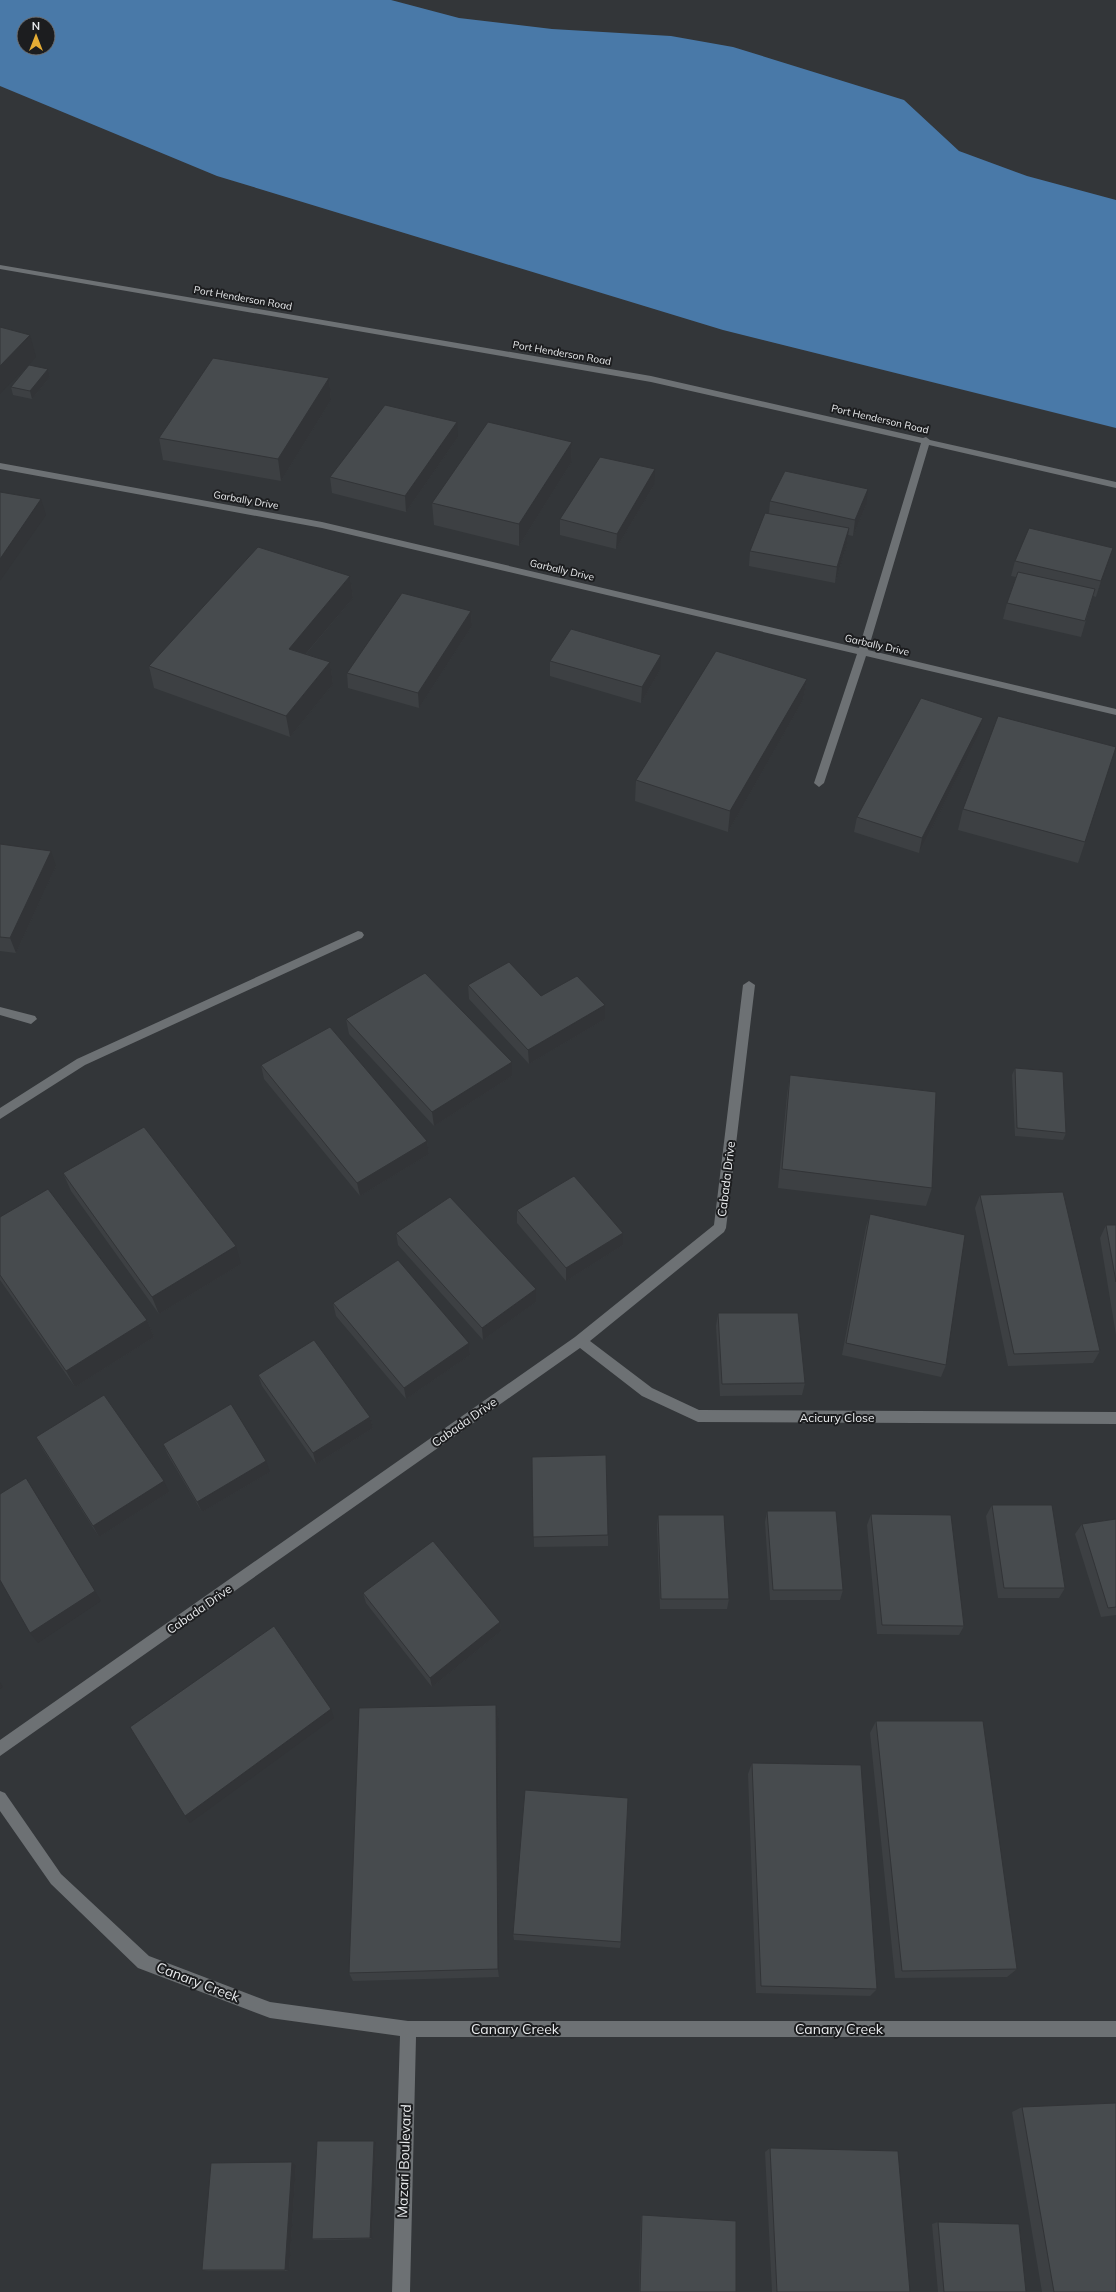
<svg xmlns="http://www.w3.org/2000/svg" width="1116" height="2292" font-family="Mulish,sans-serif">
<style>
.water{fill:#4979a8;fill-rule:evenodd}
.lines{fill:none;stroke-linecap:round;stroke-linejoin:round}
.minor{fill:#6d7174;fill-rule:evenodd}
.wall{fill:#3d4043}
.shaded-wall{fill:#323437}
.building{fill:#474b4e;stroke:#323437}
.labels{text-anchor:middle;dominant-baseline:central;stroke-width:4;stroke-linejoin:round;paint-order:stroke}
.far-street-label{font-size:10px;fill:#e9ebed;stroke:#1c1d1f}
.street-label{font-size:12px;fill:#e9ebed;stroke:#1c1d1f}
.near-street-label{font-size:14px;fill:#e9ebed;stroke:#1c1d1f}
</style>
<rect width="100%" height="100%" fill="#333639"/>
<path class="water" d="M0,0H391L459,18L552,29L671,36L733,47L904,100L959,151L1027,176L1116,200V428L723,330L217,176L0,86ZM24,24H48V48H24Z"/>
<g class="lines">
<path class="minor" d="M0,265L651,376L923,438L926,437L930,440L1116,482V488L929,445L868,650L1116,709V715L866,656L824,783L819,787L814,783L857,654L322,528L0,469V463L322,522L859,648L921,443L651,382L0,269Z
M358,931L362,932L364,935L362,938L85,1065L0,1119V1108L77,1059Z
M749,981L755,985L726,1228L724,1232L590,1341L652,1388L699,1410L1116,1412V1424L698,1422L642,1396L580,1348L0,1756V1740L575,1337L714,1225L743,985Z
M0,1007L35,1016L37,1019L31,1024L0,1015Z
M0,1791L5,1793L61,1874L149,1956L270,2002L408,2021H1116V2037H416L410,2292H392L400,2036L270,2018L138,1968L51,1884L0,1811Z"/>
</g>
<path class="wall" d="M48,369L50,377L32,399L13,395L11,387Z
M329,378L331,400L281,481L163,460L159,438Z
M458,437L406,512L332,493L330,477Z
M572,442L571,463L519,546L434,525L432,503Z
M654,485L616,549L560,535V519Z
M770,501L866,505L853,536L848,535L847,544L835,583L749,566L750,551L769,513Z
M1113,548L1096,597L1093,596L1081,637L1003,619L1007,603L1016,577L1011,576L1015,561Z
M350,576L353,598L306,654L330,662L333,684L290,737L154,688L149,666Z
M471,611L472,626L419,708L348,688L347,673Z
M550,661L660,670L641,703L550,676Z
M807,679L803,700L728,832L635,801L636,780Z
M983,718L979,734L919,853L854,832L857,817Z
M963,809L1085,842L1078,863L958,830Z
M0,844L56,866L16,953L0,951Z
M468,985L541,996L605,1019L529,1064L469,999Z
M346,1019L512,1062V1076L434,1126L349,1034Z
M261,1065L427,1141L429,1154L360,1196L264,1079Z
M1015,1068L1066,1133L1063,1140L1015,1136L1012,1075Z
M790,1075L932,1188L926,1206L778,1188L787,1095Z
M63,1173L241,1264L159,1314L71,1191Z
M980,1195L1100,1351L1093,1363L1008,1366L975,1208Z
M517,1210L623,1245L566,1281L517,1223Z
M870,1214L946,1365L941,1377L842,1355L866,1227Z
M0,1217L147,1320L154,1337L75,1387L0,1280Z
M1106,1225H1116V1335L1100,1238Z
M396,1233L536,1289V1302L483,1340L398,1245Z
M333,1303L469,1343L470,1355L406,1399L336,1316Z
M718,1313L805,1383L802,1395L720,1396L716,1326Z
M258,1375L370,1417L373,1428L316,1464L262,1386Z
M36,1437L169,1492L99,1537L42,1448Z
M163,1444L270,1472L202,1512L168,1455Z
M532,1457L608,1535V1546L534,1547Z
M992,1505L1065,1588L1059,1598H998L986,1516Z
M767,1511L843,1590L840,1600H770L765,1522Z
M871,1514L964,1626L959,1635L877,1634L867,1525Z
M658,1515L729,1599L727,1609H660L657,1525Z
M1116,1519V1615L1101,1617L1075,1534L1082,1524Z
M363,1593L500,1622L501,1631L432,1687L366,1603Z
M496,1705L498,1717L499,1977L353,1981L349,1973Z
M876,1721L1017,1969L1007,1977L895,1978L870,1733Z
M752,1763L877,1989L870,1996L756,1993L748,1774Z
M513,1934L621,1942L620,1948L514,1940Z
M1022,2107L1116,2292H1042L1012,2112Z
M374,2141L376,2142L372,2239L314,2240L312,2239Z
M770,2148L910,2292H772L765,2152Z
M292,2162L296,2165L289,2271H208L202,2270Z
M642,2215L736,2292H639L641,2217Z
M938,2222L1026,2292H938L932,2224Z"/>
<path class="shaded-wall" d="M30,335L36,357L0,394V366Z
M48,369L50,377L32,399L30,391Z
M329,378L331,400L281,481L278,459Z
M457,422L458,437L406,512L405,496Z
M572,442L571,463L519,546V524Z
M655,469L654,485L616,549L617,534Z
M868,489L866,505L853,536L855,520Z
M41,499L46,515L0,581V559Z
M849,528L847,544L835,583L837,567Z
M1113,548L1108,563L1096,597L1101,581Z
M350,576L353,598L292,670L289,649Z
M471,611L472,626L419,708L418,693Z
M661,655L660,670L641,703L642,687Z
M330,662L333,684L290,737L286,716Z
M807,679L803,700L728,832L730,811Z
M983,718L979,734L919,853L922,838Z
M51,851L56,866L16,953L10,938Z
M605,1005V1019L529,1064L528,1050Z
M512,1062V1076L434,1126L432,1112Z
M427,1141L429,1154L360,1196L357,1183Z
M623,1233V1245L566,1281V1268Z
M236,1246L241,1264L159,1314L152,1297Z
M536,1289V1302L483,1340L482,1328Z
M147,1320L154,1337L75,1387L66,1371Z
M469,1343L470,1355L406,1399L404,1388Z
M370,1417L373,1428L316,1464L313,1453Z
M266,1461L270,1472L202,1512L197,1502Z
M26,1478L101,1601L38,1643L30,1633Z
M164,1481L169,1492L99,1537L93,1526Z
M500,1622L501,1631L432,1687L430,1678Z
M0,1682L3,1687L0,1689Z
M496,1705L498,1717L499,1977L498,1969Z
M331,1709L334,1718L190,1823L185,1816Z
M374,2141L376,2142L372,2239L370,2238Z
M292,2162L296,2165L289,2271L285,2270Z"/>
<path class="building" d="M0,327L30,335L0,366Z
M213,358L329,378L278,459L159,438Z
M29,365L48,369L30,391L11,387Z
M385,405L457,422L405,496L330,477Z
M488,422L572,442L519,524L432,503Z
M600,457L655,469L617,534L560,519Z
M785,471L868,489L855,520L770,501Z
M0,492L41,499L0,559Z
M765,513L849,528L837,567L750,551Z
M1029,528L1113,548L1101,581L1015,561Z
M258,547L350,576L289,649L330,662L286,716L149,666Z
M1018,572L1095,589L1085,621L1007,603Z
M402,593L471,611L418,693L347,673Z
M571,629L661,655L642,687L550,661Z
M716,651L807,679L730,811L636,780Z
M921,698L983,718L922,838L857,817Z
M998,716L1116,747L1085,842L963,809Z
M0,844L51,851L10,938L0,937Z
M509,962L541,996L577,976L605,1005L528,1050L468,985Z
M425,973L512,1062L432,1112L346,1019Z
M330,1027L427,1141L357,1183L261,1065Z
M1015,1068L1063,1072L1066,1133L1017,1128Z
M790,1075L936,1092L932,1188L782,1169Z
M144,1127L236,1246L152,1297L63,1173Z
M574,1176L623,1233L566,1268L517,1210Z
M48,1189L147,1320L66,1371L0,1275V1217Z
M1063,1192L1100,1351L1014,1354L980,1195Z
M450,1197L536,1289L482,1328L396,1233Z
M870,1214L965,1235L946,1365L846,1343Z
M1106,1225H1116V1282Z
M398,1260L469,1343L404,1388L333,1303Z
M718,1313H798L805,1383L722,1384Z
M314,1340L370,1417L313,1453L258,1375Z
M104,1395L164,1481L93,1526L36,1437Z
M231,1404L266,1461L197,1502L163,1444Z
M606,1455L608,1535L533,1537L532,1457Z
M26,1478L95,1591L30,1633L0,1580V1494Z
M992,1505H1052L1065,1588H1004Z
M767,1511H836L843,1590H773Z
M871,1514L951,1515L964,1626L882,1625Z
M658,1515H724L729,1599H661Z
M1116,1519V1607L1108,1608L1082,1524Z
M433,1541L500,1622L430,1678L363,1593Z
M274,1626L331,1709L185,1816L130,1727Z
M496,1705L498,1969L349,1973L359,1708Z
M876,1721H983L1017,1969L902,1971Z
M752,1763L861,1765L877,1989L761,1986Z
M525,1790L628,1798L621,1942L513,1934Z
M1116,2103V2292H1054L1022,2107Z
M317,2141H374L370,2238L312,2239Z
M770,2148L898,2151L910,2292H777Z
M292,2162L285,2270H202L211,2163Z
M642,2215L736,2221V2292H640Z
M938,2222L1019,2224L1026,2292H944Z"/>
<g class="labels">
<g class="far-street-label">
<text transform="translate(243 298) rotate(10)">Port Henderson Road</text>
<text transform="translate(562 353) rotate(10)">Port Henderson Road</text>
<text transform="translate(880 419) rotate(13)">Port Henderson Road</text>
<text transform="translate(246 500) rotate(10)">Garbally Drive</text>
<text transform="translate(562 570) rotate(13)">Garbally Drive</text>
<text transform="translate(877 645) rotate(13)">Garbally Drive</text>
</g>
<g class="street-label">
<text transform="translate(726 1179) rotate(-83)">Cabada Drive</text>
<text x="837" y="1417">Acicury Close</text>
<text transform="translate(464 1422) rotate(-35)">Cabada Drive</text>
<text transform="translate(199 1609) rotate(-35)">Cabada Drive</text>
</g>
<g class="near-street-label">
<text transform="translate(198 1982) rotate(21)">Canary Creek</text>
<text x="515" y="2029">Canary Creek</text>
<text x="839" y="2029">Canary Creek</text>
<text transform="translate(404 2161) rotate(-88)">Mazari Boulevard</text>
</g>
</g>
<g transform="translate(36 36)"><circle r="19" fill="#1c1d1f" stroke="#6e6f71"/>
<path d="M0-3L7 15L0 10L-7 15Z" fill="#e5ad35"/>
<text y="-6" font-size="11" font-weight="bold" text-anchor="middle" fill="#e9ebed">N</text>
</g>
</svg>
